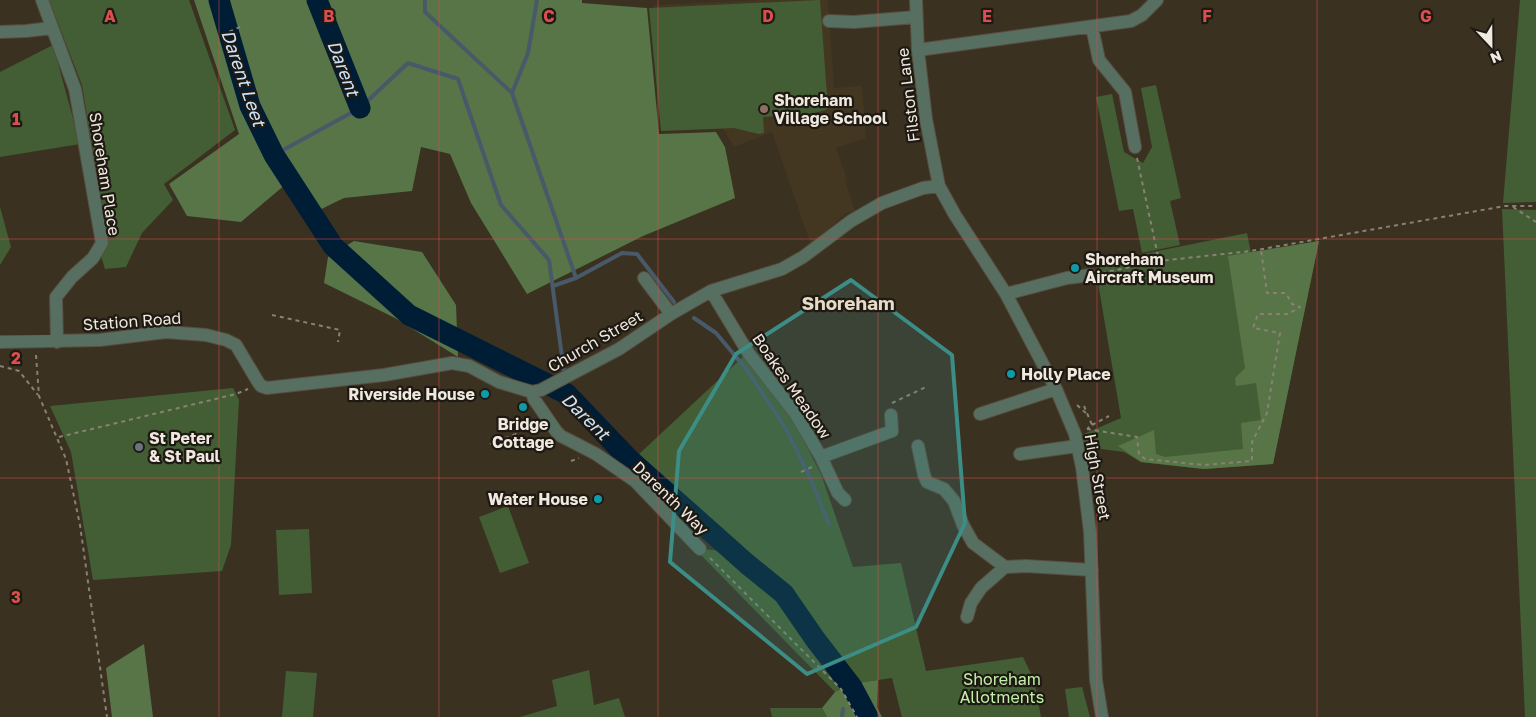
<svg xmlns="http://www.w3.org/2000/svg" width="1536" height="717" font-family="'Golos Text',sans-serif">
<style>
.built{fill:#443721}
.green{fill:#435e34}
.forest{fill:#577547}
.lines{fill:none;stroke-linecap:round;stroke-linejoin:round}
.stream{stroke:#485a69;stroke-width:4}
.river{stroke:#001d36;stroke-width:21}
.minor-casing{stroke:#574e3f;stroke-width:14}
.path{stroke:#898274;stroke-width:2;stroke-dasharray:4 4;stroke-linecap:butt}
.minor{stroke:#576f61;stroke-width:12}
.marked{fill:#3c8d85;fill-opacity:0.2;stroke:#3c8d85;stroke-width:4;stroke-linejoin:round}
.grid{fill:none;stroke:#db4f4d;stroke-width:1;stroke-opacity:0.55}
.education-dot{fill:#8d6e63;stroke:#1e1912;stroke-width:2}
.culture-dot{fill:#0f9aa8;stroke:#1e1912;stroke-width:2}
.worship-dot{fill:#6b7280;stroke:#1e1912;stroke-width:2}
.labels{text-anchor:middle;dominant-baseline:central;stroke-width:4.5;stroke-linejoin:round;paint-order:stroke}
.street-label{font-size:16px;fill:#efe9df;stroke:#1e1912}
.poi-label{font-size:16px;font-weight:bold;fill:#efe9df;stroke:#1e1912;text-anchor:start}
.park-label{font-size:16px;fill:#c1f1a8;stroke:#1e1912}
.water-label{font-size:18px;font-style:italic;fill:#cae4fc;stroke:#1e1912}
.quarter-label{font-size:19px;font-weight:bold;fill:#e7dbc7;stroke:#1e1912}
.grid-label{font-size:16px;text-anchor:middle;font-weight:bold;fill:#db4f4d;stroke:#1e1912;stroke-width:4.5;stroke-linejoin:round;paint-order:stroke}
</style>
<rect width="100%" height="100%" fill="#3a3121"/>
<path class="built" d="M766,0H828L834,88L862,86L866,138L836,148L845,173L846,183L855,211L845,214L811,245L772,132L734,147L723,129L666,131L654,5Z"/>
<path class="green" d="M49,0H189L235,130L164,184L173,200L142,233L126,267L105,269L101,256L108,244L82,85Z
M820,0L828,109L815,113L763,117L764,133L759,134L734,128L661,131L649,8Z
M1520,0H1536V202L1503,203Z
M53,45L80,144L0,157V72Z
M1156,85L1181,198L1170,201L1180,245L1142,253L1133,209L1119,211L1096,97L1112,94L1124,152L1143,163L1152,147L1141,88Z
M0,207L11,247L0,265Z
M1502,209L1536,210V717H1525Z
M1247,233L1251,253L1319,241L1273,464L1204,469L1141,462L1124,452L1086,447L1079,436L1121,418L1096,271L1108,261Z
M744,356L791,416L821,474L853,567L901,563L926,671L1023,657L1034,680L1041,717H902L892,678L857,683L821,639L788,589L750,558L637,456Z
M233,388L239,400L231,545L222,571L93,580L71,452L50,406Z
M508,506L529,563L500,573L479,517Z
M309,529L312,593L279,595L276,530Z
M692,546L700,549L724,551L781,599L834,674L841,689L835,692Z
M589,670L594,705L619,698L625,717H520L557,706L552,680Z
M286,671L317,673L313,717H282Z
M1082,687L1090,717H1069L1065,689Z
M770,708H822L827,717H772Z"/>
<path class="forest" d="M194,0H582V3L647,8L659,134L716,132L725,147L735,198L643,236L527,294L471,203L450,154L421,147L412,191L344,198L307,216L286,184L241,222L187,216L169,184L239,134Z
M354,241L422,252L456,305L458,357L395,318L324,283L328,257Z
M1319,241L1273,464L1204,469L1141,462L1118,446L1154,430L1156,454L1165,457L1243,449L1241,423L1261,420L1256,383L1236,386L1235,378L1245,368L1228,256Z
M144,644L153,717H112L106,668Z
M878,680L877,707L882,717H827L822,708L835,692L841,689L857,683Z"/>
<g class="lines">
<path class="stream" d="M425,0V12L512,93L576,278
M512,93L528,53L537,0
M274,155L360,108L408,63L458,79L501,205L549,260L567,394
M553,286L576,278L622,253L637,254L674,302
M694,318L716,333L747,370L785,427L809,475L829,524
M842,717L843,709"/>
<path class="river" d="M219,0L250,106L274,155L333,246L409,315L567,394L629,459L746,563L784,594L815,639L852,687L868,717
M317,0L360,108"/>
<g class="minor-casing">
<path id="minor" d="M42,0L75,89L102,243L93,258L72,277L56,297L57,342
M916,0L918,50L926,119L939,186L955,215L1006,294L1056,389L1075,434L1082,467L1090,532L1096,680L1102,717
M829,21L854,22L916,17
M1092,27L1099,60L1125,92L1135,147
M0,32L26,31L52,28
M918,50L1131,21L1142,15L1157,0
M644,278L671,314
M711,291L749,354L795,413L821,457L838,493L845,500
M1006,294L1067,278L1091,275
M0,342L100,340L166,332L206,335L226,340L236,345L258,382L261,386L267,388L384,375L452,363L469,366L499,382L532,392L541,390L619,349L671,314L711,291L782,269L803,257L851,221L882,203L923,188L939,186
M532,392L534,399L556,431L561,436L596,454L635,481L700,549
M980,414L1056,389
M918,446L924,475L927,482L944,489L954,501L963,525L973,543L1005,567
M1020,454L1077,446
M821,457L892,431L891,415
M967,617L971,603L981,588L1005,567L1026,566L1092,570"/>
</g>
<path class="path" d="M222,35L242,26
M1137,158L1159,261
M1513,207L1536,222
M1102,273L1159,261L1251,251L1505,206H1536
M272,315L340,330L338,342
M36,355L39,396L66,459L80,525L107,717
M0,366L19,371L38,395
M892,403L926,387
M1077,405L1088,415
M1084,406L1092,425L1087,429
M1092,425L1109,416
M1087,429L1137,437L1139,454L1145,459L1204,465L1252,461V442L1267,413L1280,333L1253,328L1258,314H1288L1300,307L1292,304L1286,293H1267L1261,250
M59,437L236,394L248,389
M490,444L516,434L526,449L545,438
M571,461L579,458
M801,472L812,467
M710,558L841,689L857,717"/>
<use href="#minor" class="minor"/>
</g>
<path class="marked" d="M851,280L952,355L965,523L916,627L807,674L670,562L679,451L736,354Z"/>
<path class="grid" d="M219,0V717M439,0V717M658,0V717M878,0V717M1097,0V717M1317,0V717M0,239H1536M0,478H1536"/>
<circle class="education-dot" cx="764" cy="109" r="5"/>
<g class="culture-dot">
<circle cx="1075" cy="268" r="5"/>
<circle cx="1011" cy="374" r="5"/>
<circle cx="485" cy="394" r="5"/>
<circle cx="523" cy="407" r="5"/>
<circle cx="598" cy="499" r="5"/>
</g>
<circle class="worship-dot" cx="139" cy="447" r="5"/>
<g class="labels">
<g class="street-label">
<text transform="translate(908 95) rotate(-97)">Filston Lane</text>
<text transform="translate(105 174) rotate(81)">Shoreham Place</text>
<text transform="translate(132 321) rotate(-4)">Station Road</text>
<text transform="translate(595 341) rotate(-30)">Church Street</text>
<text transform="translate(792 386) rotate(55)">Boakes Meadow</text>
<text transform="translate(1098 477) rotate(80)">High Street</text>
<text transform="translate(671 498) rotate(44)">Darenth Way</text>
</g>
<g class="poi-label">
<text x="774" y="100">Shoreham<tspan x="774" dy="18">Village School</tspan></text>
<text x="1085" y="259">Shoreham<tspan x="1085" dy="18">Aircraft Museum</tspan></text>
<text x="1021" y="374">Holly Place</text>
<text x="475" y="394" text-anchor="end">Riverside House</text>
<text x="523" y="424" text-anchor="middle">Bridge<tspan x="523" dy="18">Cottage</tspan></text>
<text x="149" y="438">St Peter<tspan x="149" dy="18">&amp; St Paul</tspan></text>
<text x="588" y="499" text-anchor="end">Water House</text>
</g>
<g class="park-label">
<text x="1002" y="679">Shoreham<tspan x="1002" dy="18">Allotments</tspan></text>
</g>
<g class="water-label">
<text transform="translate(344 68) rotate(69)">Darent</text>
<text transform="translate(244 78) rotate(71)">Darent Leet</text>
<text transform="translate(586 416) rotate(44)">Darent</text>
</g>
<g class="quarter-label">
<text x="848" y="302">Shoreham</text>
</g>
</g>
<g class="grid-label">
<text x="110" y="22">A</text>
<text x="329" y="22">B</text>
<text x="549" y="22">C</text>
<text x="768" y="22">D</text>
<text x="987" y="22">E</text>
<text x="1207" y="22">F</text>
<text x="1426" y="22">G</text>
<text x="16" y="125">1</text>
<text x="16" y="364">2</text>
<text x="16" y="603">3</text>
</g>
<g transform="translate(1491 45) rotate(158)" stroke="#1e1912" stroke-width="4" paint-order="stroke">
<path d="M0-4L9 19L0 12L-9 19Z" fill="#efe9df"/>
<text y="-8" font-size="14" font-weight="bold" text-anchor="middle" fill="#efe9df">N</text>
</g>
</svg>
